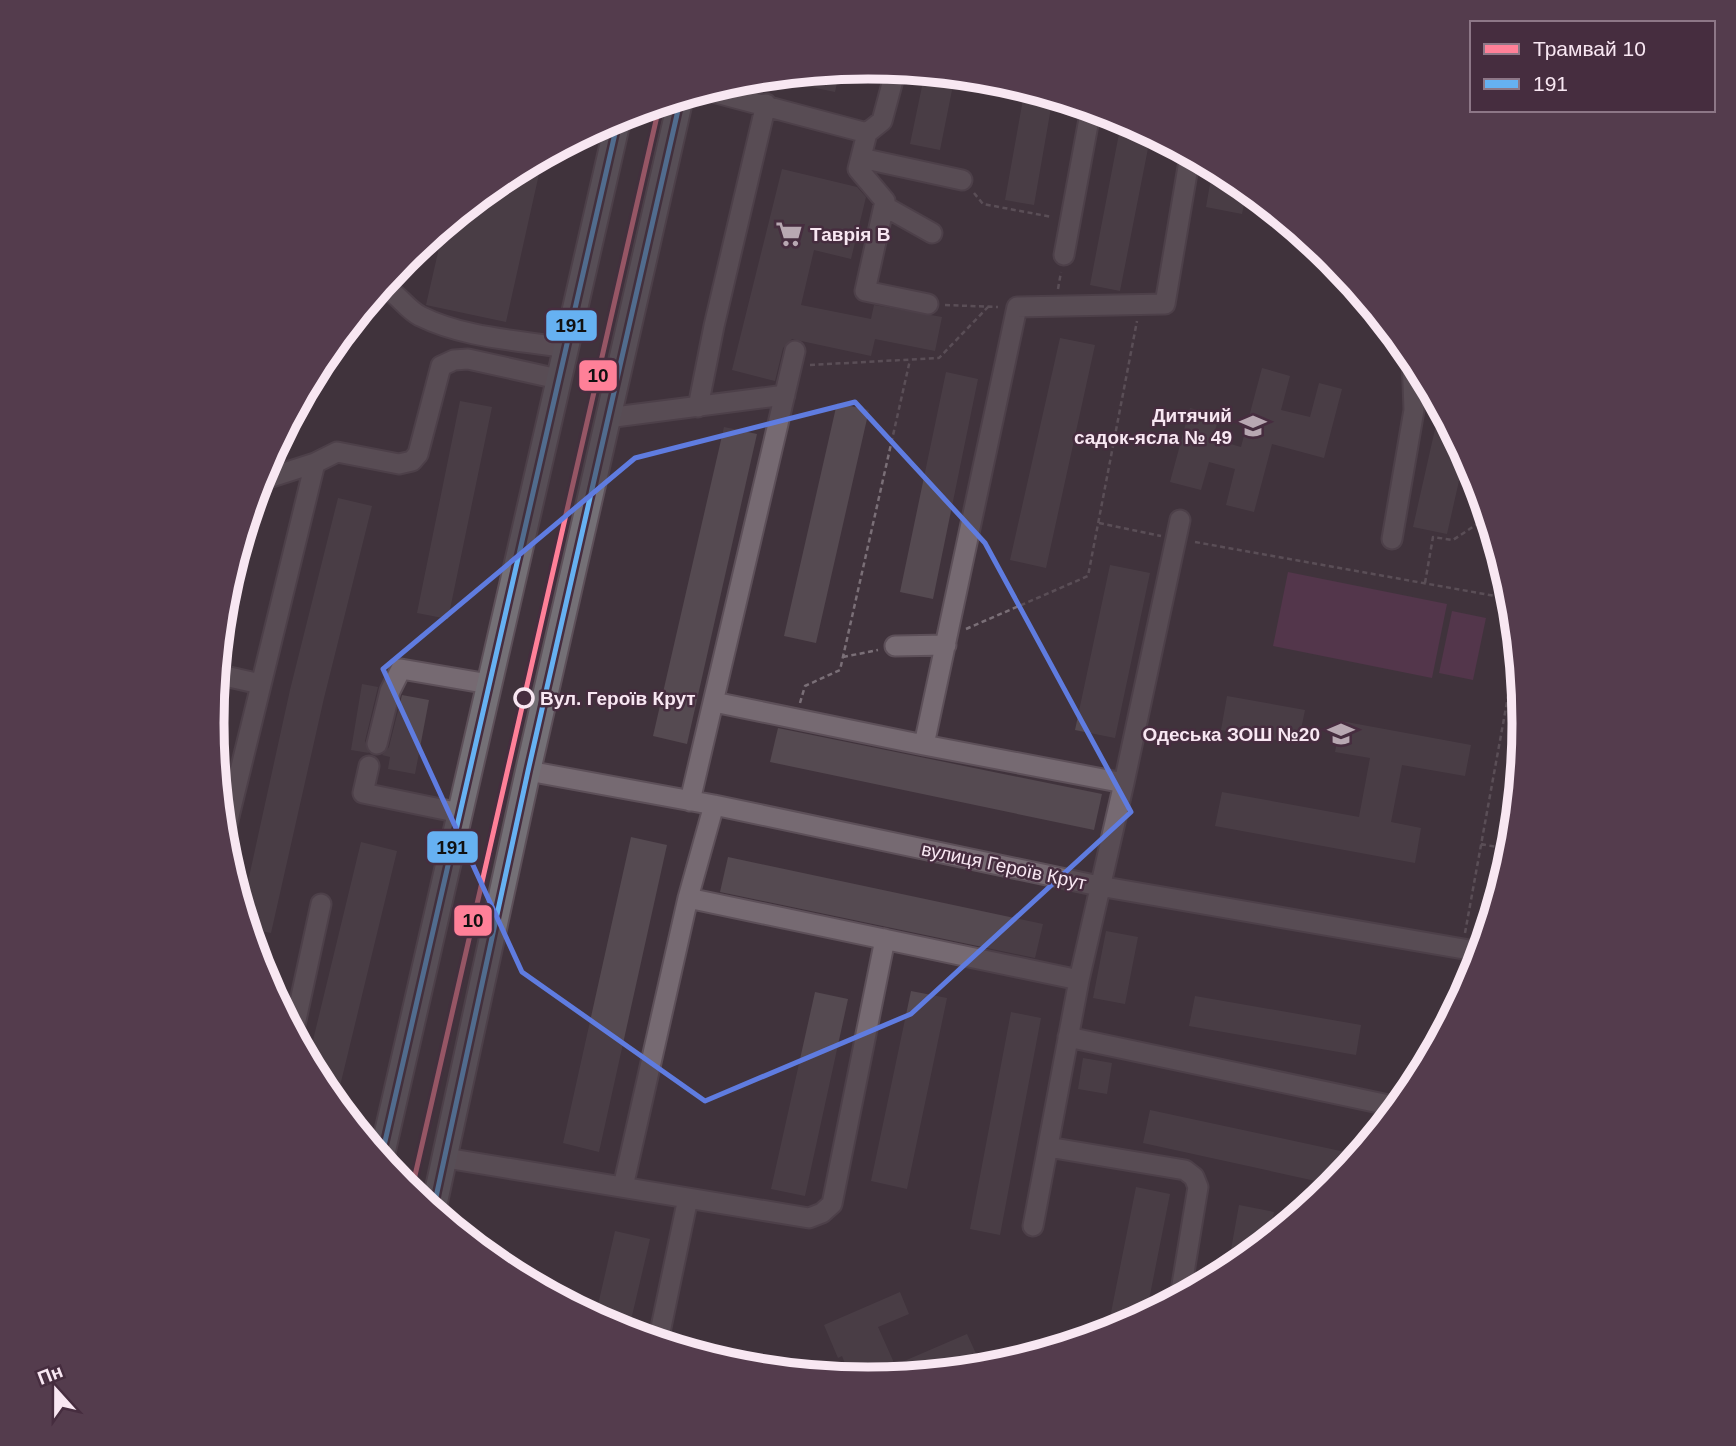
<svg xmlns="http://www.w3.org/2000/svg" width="1736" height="1446" font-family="Helvetica,sans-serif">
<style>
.green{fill:#6a3a5d}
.building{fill:#554a51}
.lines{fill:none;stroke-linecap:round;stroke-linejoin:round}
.minor-casing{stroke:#5d5059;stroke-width:23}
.major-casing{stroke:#5d5059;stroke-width:28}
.path{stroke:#7a6f77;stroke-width:2.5;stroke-dasharray:5 3.5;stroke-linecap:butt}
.minor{stroke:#766a72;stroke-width:19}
.major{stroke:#747076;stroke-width:24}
.bus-1-casing{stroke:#462d3f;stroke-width:10}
.bus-1{stroke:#66b1f2;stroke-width:5}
.tram-1-casing{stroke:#462d3f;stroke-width:10}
.tram-1{stroke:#ff8098;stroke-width:5}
.marked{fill:none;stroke:#5f7ce0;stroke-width:5;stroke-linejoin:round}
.stop-dot{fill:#462d3f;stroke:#f8e7f2;stroke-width:3.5}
.labels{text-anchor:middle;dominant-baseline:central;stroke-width:5;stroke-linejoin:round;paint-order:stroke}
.poi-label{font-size:19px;font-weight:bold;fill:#f8e7f2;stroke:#462d3f;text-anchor:end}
.stop-label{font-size:19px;font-weight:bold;fill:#f8e7f2;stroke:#462d3f;text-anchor:start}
.street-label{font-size:19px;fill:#f8e7f2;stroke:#462d3f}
.rim{fill:none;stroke:#f8e7f2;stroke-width:9}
.line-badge{stroke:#462d3f;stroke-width:2.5}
.pale-badge-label{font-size:19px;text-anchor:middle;font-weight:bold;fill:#111}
</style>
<rect width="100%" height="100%" fill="#40333c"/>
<path class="green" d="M1288,572L1447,604L1432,678L1273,646Z
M1452,611L1486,618L1473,680L1439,673Z"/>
<path class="building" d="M840,69L835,92L806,86L809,72Z
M925,72L955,75L940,150L910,144Z
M1025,88L1053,96L1034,205L1005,200Z
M1122,118L1151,133L1120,291L1090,285Z
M543,156L506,322L426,305L444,226L504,177Z
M1213,167L1233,177L1247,189L1242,214L1206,207Z
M782,169L857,187L866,197L851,259L814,250L801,305L871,319L874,305L942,317L935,351L875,339L871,356L792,339L783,348L775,381L732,370Z
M1060,338L1095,345L1046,568L1010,560Z
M1262,368L1290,376L1281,410L1310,417L1319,383L1342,389L1324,458L1272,444L1254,512L1226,505L1235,469L1209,462L1201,490L1170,482L1190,408L1219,416L1213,439L1241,447Z
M946,372L978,379L933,599L900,592Z
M460,401L492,407L448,619L417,613Z
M837,403L869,410L816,643L784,636Z
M1440,407L1465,454L1447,534L1413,527Z
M724,427L757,434L687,744L653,736Z
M338,498L372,506L324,698L271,933L247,928L242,909L290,690Z
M1110,565L1150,573L1115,738L1075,730Z
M362,684L378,687L365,741L369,753L351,750Z
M402,695L429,700L415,774L388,769L390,757L382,755L389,747Z
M1227,696L1305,710L1298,744L1221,730Z
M1341,721L1471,745L1465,776L1402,765L1391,822L1421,828L1415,863L1215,826L1222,792L1359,817L1370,758L1335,752Z
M778,728L1102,794L1094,830L770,762Z
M631,837L667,845L599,1152L563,1143Z
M361,842L397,851L340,1086L318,1081L308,1061Z
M728,857L1043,924L1035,958L720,892Z
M1106,931L1138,937L1125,1004L1093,998Z
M911,991L947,998L907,1189L871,1181Z
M815,992L848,999L805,1196L771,1189Z
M1195,996L1361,1025L1356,1055L1189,1026Z
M1011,1012L1041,1018L1000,1235L970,1229Z
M1083,1058L1112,1063L1107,1094L1078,1089Z
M1150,1110L1359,1155L1334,1185L1143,1143Z
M1136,1187L1170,1194L1146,1315L1119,1330L1107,1333Z
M1239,1205L1274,1212L1268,1240L1227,1272Z
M615,1231L650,1239L628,1333L595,1318Z
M900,1292L909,1314L878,1327L895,1365L967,1334L978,1358L945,1372L868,1380L851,1378L842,1356L838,1358L824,1325Z"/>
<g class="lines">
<g class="minor-casing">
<path id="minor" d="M896,69L882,121L867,133L858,169L885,201L865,291L928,304
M705,90L867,133
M861,158L962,180
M884,206L932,233
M1064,255L1091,108
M382,286C398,293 405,308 420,316C464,338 517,340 565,348
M698,407L714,326L766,104
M607,418L785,395
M259,481L315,463L337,452L399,464L412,461L418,454L441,366L454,360L468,359L558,379
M1392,539L1414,410L1412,356
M895,646L946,645
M216,674L260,684
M714,702L924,745L1124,783
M377,744L390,691L401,669L489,684
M924,745L1017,307L1165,304L1190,155
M369,766L363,793L460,813
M528,771L714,805L1099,886L1481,952
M690,801L795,351
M223,841L315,463
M688,898L1079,980L1124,783L1180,520
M293,1034L321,904
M1068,1037L1398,1107
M1048,1147L1185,1170L1194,1177L1198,1187L1180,1297
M446,1158L809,1218L822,1213L832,1204L885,939
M623,1187L688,898L714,805
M1033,1226L1079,980
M658,1342L688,1198"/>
</g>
<g class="major-casing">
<path id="major" d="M381,1159L619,116
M433,1211L528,771L681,97"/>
</g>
<path class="path" d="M974,193L983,204L1052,217
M1058,289L1061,272
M945,305L998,307
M810,365L939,358L988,307
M1099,523L1161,536
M1195,542L1512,599
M1425,583L1433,537L1453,540L1488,517
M966,629L1088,576L1137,321
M843,657L878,650
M800,703L805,686L840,670L910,360
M1481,844L1512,850
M1465,933L1517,647"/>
<use href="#minor" class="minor"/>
<use href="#major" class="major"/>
<g class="bus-1-casing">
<path id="bus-1" d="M381,1159L619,116
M433,1211L528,771L681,97"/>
</g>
<use href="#bus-1" class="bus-1"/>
<g class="tram-1-casing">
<path id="tram-1" d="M411,1193L660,103"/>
</g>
<use href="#tram-1" class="tram-1"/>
</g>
<path d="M0 0H1736V1446H0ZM855,402L985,543L1131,812L911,1014L705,1101L522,972L383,669L635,458Z" fill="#40333c" fill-opacity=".55" fill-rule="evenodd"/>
<path class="marked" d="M855,402L985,543L1131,812L911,1014L705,1101L522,972L383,669L635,458Z"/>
<defs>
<g id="supermarket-bare" transform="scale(2.1)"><path d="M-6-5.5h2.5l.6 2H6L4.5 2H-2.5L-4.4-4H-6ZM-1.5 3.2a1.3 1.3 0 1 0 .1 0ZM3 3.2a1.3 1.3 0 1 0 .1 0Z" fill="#b8a8b2" stroke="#462d3f" stroke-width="2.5" paint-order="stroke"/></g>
<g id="school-bare" transform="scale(2.1)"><path d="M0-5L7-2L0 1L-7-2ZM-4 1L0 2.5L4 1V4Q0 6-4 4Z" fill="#b8a8b2" stroke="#462d3f" stroke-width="2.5" paint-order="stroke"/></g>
</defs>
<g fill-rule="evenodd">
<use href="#supermarket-bare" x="789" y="234"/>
<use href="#school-bare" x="1253" y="426"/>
<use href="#school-bare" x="1341" y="734"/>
</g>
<circle class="stop-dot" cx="524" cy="698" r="9"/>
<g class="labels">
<g class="poi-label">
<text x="810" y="234" text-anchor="start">Таврія В</text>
<text x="1232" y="415">Дитячий<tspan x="1232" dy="22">садок-ясла № 49</tspan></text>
<text x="1320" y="734">Одеська ЗОШ №20</text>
</g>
<g class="stop-label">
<text x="540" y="698">Вул. Героїв Крут</text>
</g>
<g class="street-label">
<text transform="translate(1004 866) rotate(12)">вулиця Героїв Крут</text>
</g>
</g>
<path d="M0 0H1736V1446H0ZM224 723a644 644 0 1 1 1288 0a644 644 0 1 1-1288 0Z" fill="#543c4d" fill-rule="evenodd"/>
<path class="rim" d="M224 723a644 644 0 1 1 1288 0a644 644 0 1 1-1288 0Z"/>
<g class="line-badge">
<rect x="545" y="309" width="53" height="33" rx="7" fill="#66b1f2"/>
<rect x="578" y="359" width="40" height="33" rx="7" fill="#ff8098"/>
<rect x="426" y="830" width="53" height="34" rx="7" fill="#66b1f2"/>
<rect x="453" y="904" width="40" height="33" rx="7" fill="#ff8098"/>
</g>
<g class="pale-badge-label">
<text x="571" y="332">191</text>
<text x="598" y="382">10</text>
<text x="452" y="854">191</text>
<text x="473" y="927">10</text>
</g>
<rect x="1470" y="21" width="245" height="91" fill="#462d3f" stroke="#8d7787" stroke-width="2"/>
<rect x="1484" y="44" width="35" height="10" fill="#ff8098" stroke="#8d7787" stroke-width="2"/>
<text x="1533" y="56" font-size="21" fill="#f8e7f2">Трамвай 10</text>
<rect x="1484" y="79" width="35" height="10" fill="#66b1f2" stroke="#8d7787" stroke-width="2"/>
<text x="1533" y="91" font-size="21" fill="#f8e7f2">191</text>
<g transform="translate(56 1390) rotate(339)" stroke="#462d3f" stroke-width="5" paint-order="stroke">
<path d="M0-5L12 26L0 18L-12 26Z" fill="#f8e7f2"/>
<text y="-10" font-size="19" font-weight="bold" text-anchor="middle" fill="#f8e7f2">Пн</text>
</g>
</svg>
